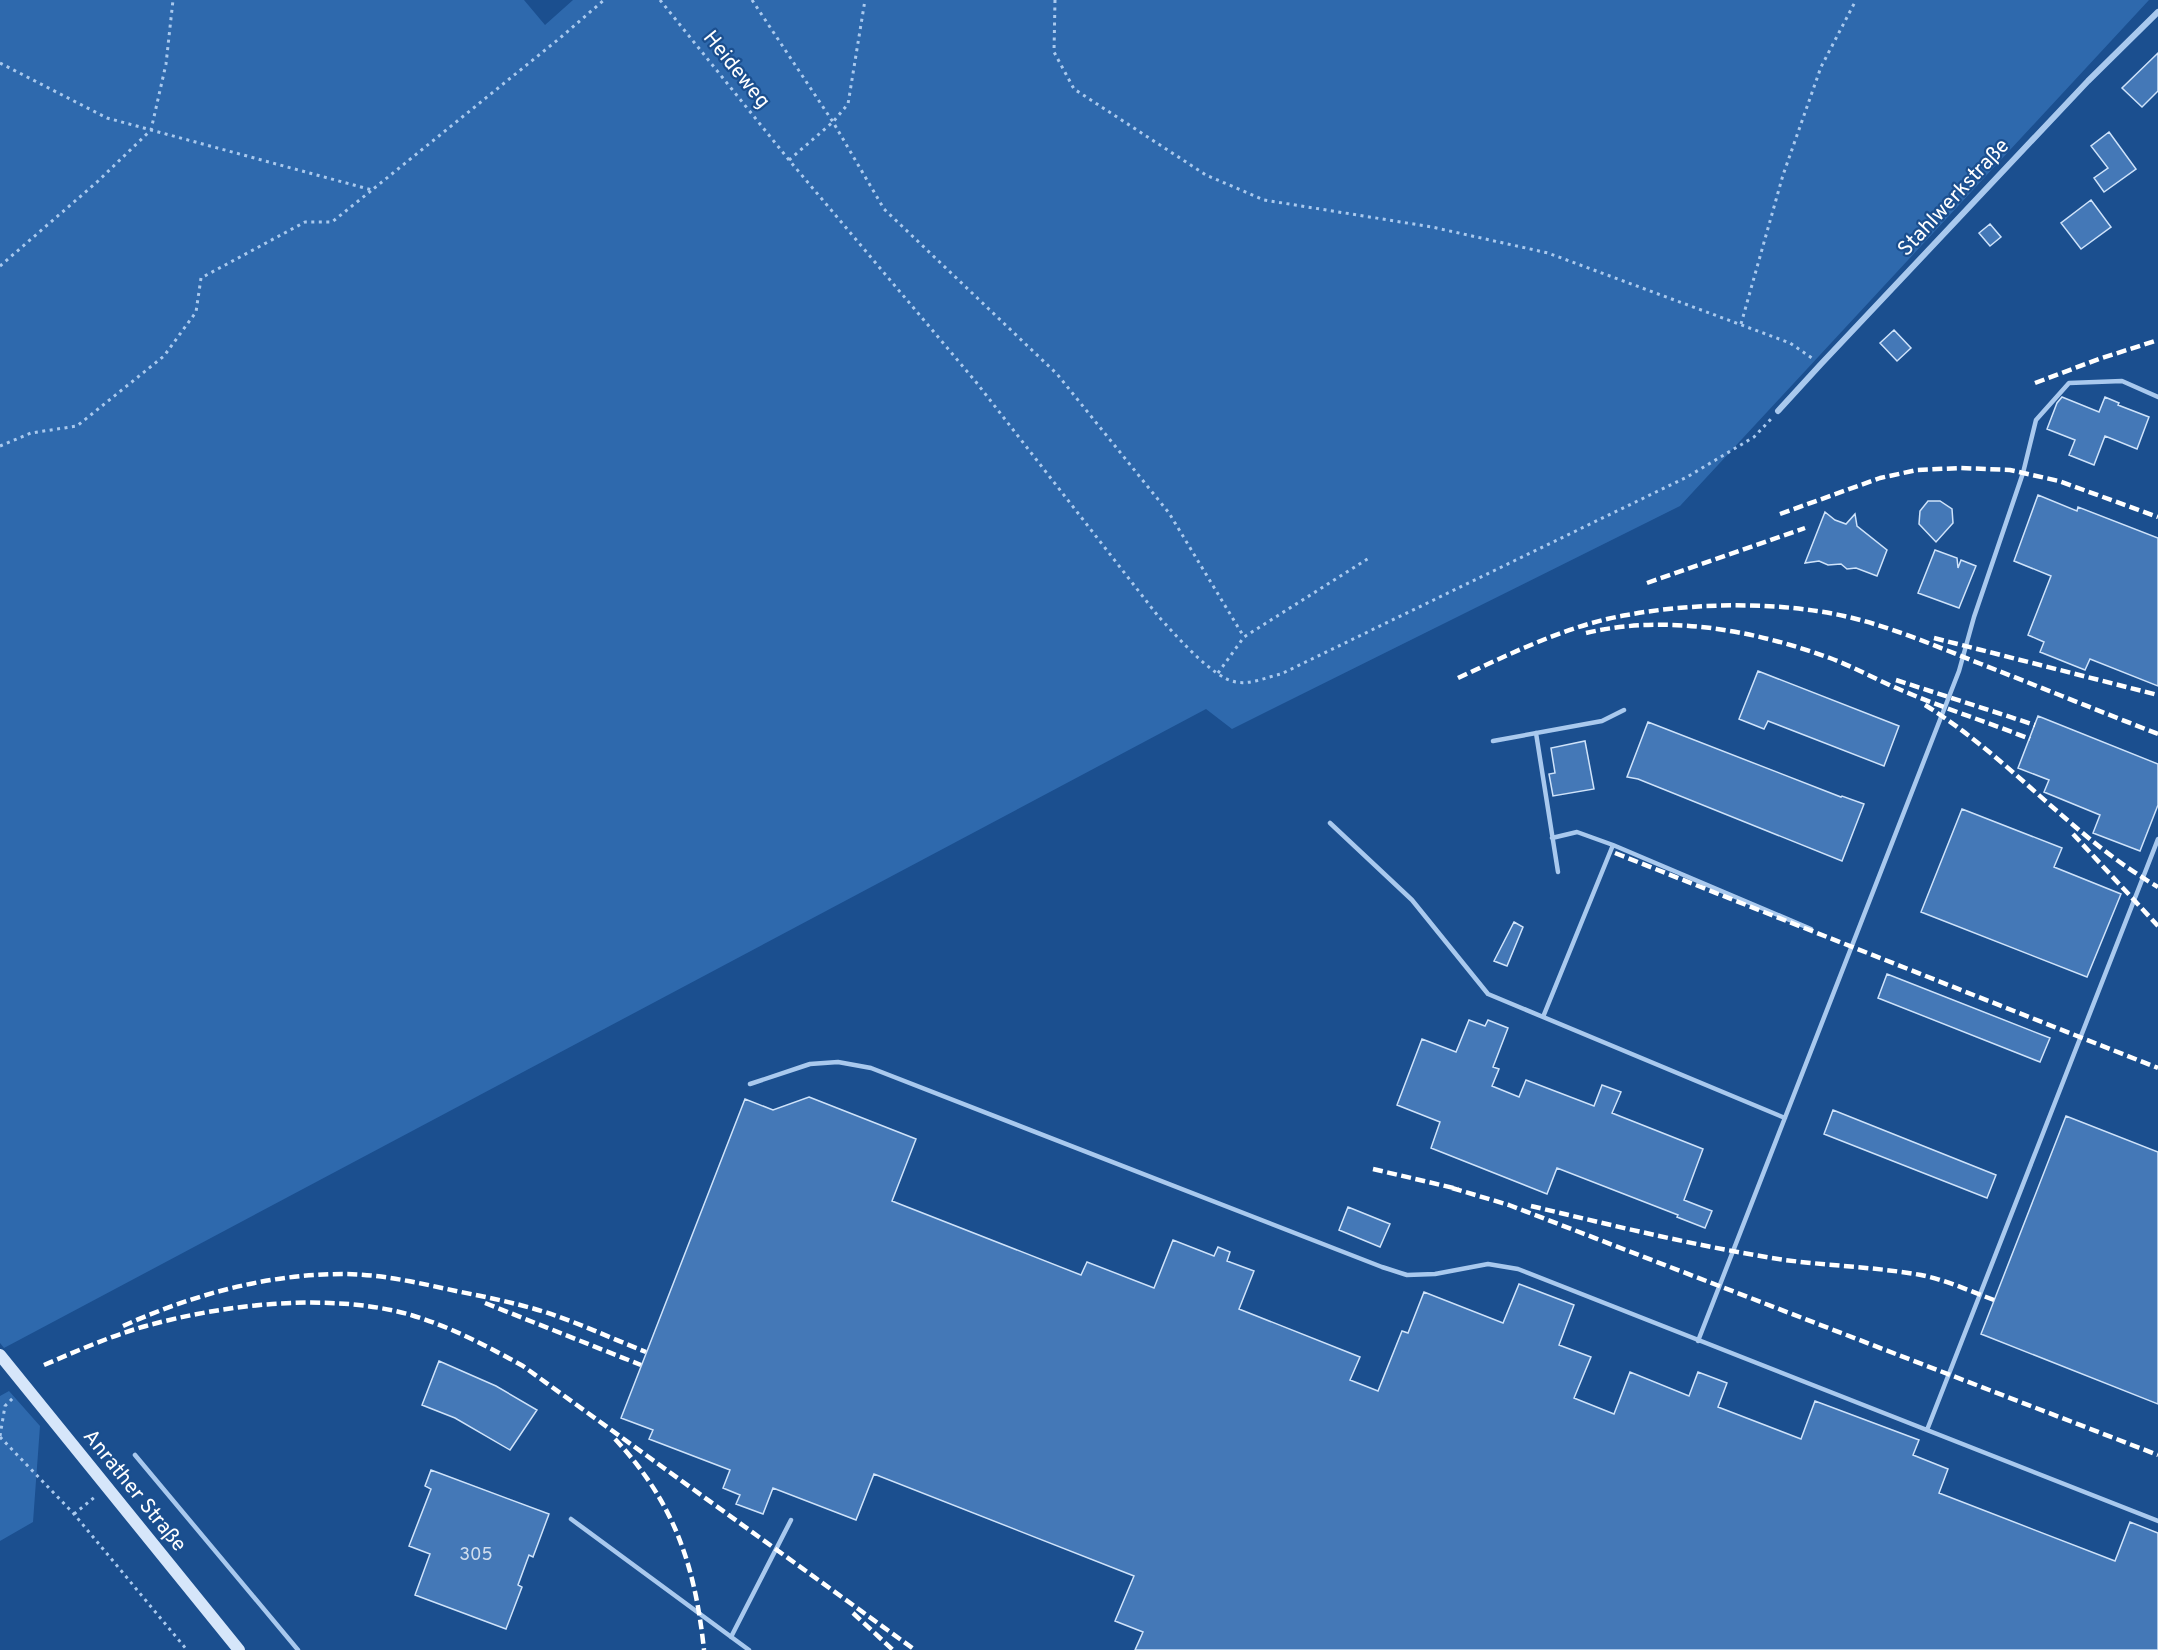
<svg xmlns="http://www.w3.org/2000/svg" width="2158" height="1650" font-family="Overpass,sans-serif">
<style>
.green{fill:#2e69ad}
.building{fill:#4478b7;stroke:#cfe3fa;stroke-width:1.5}
.lines{fill:none;stroke-linecap:round;stroke-linejoin:round}
.path{stroke:#a9c9ee;stroke-width:3;stroke-dasharray:3 4.5;stroke-linecap:butt}
.lane{stroke:#a9c9ee;stroke-width:4.5}
.street{stroke:#a9c9ee;stroke-width:6}
.secondary{stroke:#d6e6fa;stroke-width:12}
.rail{stroke:#fff;stroke-width:4.5;stroke-dasharray:10 4.5;stroke-linecap:butt}
.labels{text-anchor:middle;dominant-baseline:central;stroke-width:4.5;stroke-linejoin:round;paint-order:stroke}
.number-label{font-size:18px;fill:#d0dded}
.street-label{font-size:21px;fill:#fff;stroke:#1b4f8f}
</style>
<rect width="100%" height="100%" fill="#1b4f8f"/>
<path class="green" d="M0,0H524L545,25L573,0H2149L1680,506L1232,729L1206,709L4,1348L0,1343Z
M9,1391L40,1426L33,1522L0,1541V1396Z"/>
<path class="building" d="M2158,53V91L2142,107L2122,88Z
M2109,132L2136,169L2104,192L2094,178L2108,168L2091,146Z
M2091,200L2111,227L2081,249L2061,223Z
M1990,224L2001,237L1990,246L1979,233Z
M1894,330L1911,348L1897,361L1880,343Z
M2062,397L2099,412L2105,397L2119,403L2118,405L2149,417L2137,449L2105,436L2094,465L2069,455L2075,440L2047,429L2057,403Z
M2038,495L2077,511L2078,507L2158,538V686L2090,659L2085,670L2040,652L2044,642L2028,635L2051,576L2014,561Z
M1928,501H1940L1952,509L1953,523L1936,542L1919,524L1920,511Z
M1825,512L1835,520L1846,524L1855,514L1857,526L1887,550L1877,576L1856,568L1847,569L1841,564L1828,565L1819,561L1805,563Z
M1935,550L1957,558L1958,568L1961,560L1976,566L1959,608L1918,593Z
M1758,671L1899,726L1884,766L1768,721L1764,729L1739,719Z
M2038,716L2158,764V805L2140,851L2093,833L2100,815L2044,792L2049,780L2018,768Z
M1648,722L1841,797L1842,796L1864,804L1842,861L1638,779L1627,777Z
M1585,741L1594,789L1553,796L1549,774L1555,773L1551,748Z
M1962,809L2062,848L2054,867L2121,894L2087,977L1921,912Z
M1514,922L1523,927L1507,966L1494,961Z
M1887,974L2050,1038L2040,1062L1878,998Z
M1469,1020L1485,1026L1488,1020L1508,1028L1493,1067L1499,1069L1492,1086L1519,1097L1526,1080L1594,1106L1602,1085L1621,1092L1612,1113L1703,1149L1684,1200L1712,1211L1705,1228L1677,1217L1678,1215L1557,1168L1547,1194L1431,1148L1440,1122L1397,1105L1422,1039L1456,1052Z
M809,1097L916,1139L892,1201L1081,1275L1087,1262L1154,1288L1173,1240L1214,1256L1218,1247L1230,1252L1227,1261L1254,1271L1239,1309L1360,1357L1350,1380L1378,1391L1402,1331L1408,1333L1424,1292L1503,1323L1519,1284L1574,1305L1559,1345L1591,1357L1574,1398L1614,1414L1630,1372L1689,1396L1698,1372L1727,1383L1718,1407L1801,1439L1815,1401L1919,1440L1913,1455L1948,1469L1939,1493L2115,1561L2130,1522L2158,1533V1650H1135L1143,1632L1115,1621L1134,1576L874,1474L856,1520L773,1488L763,1514L736,1504L740,1495L723,1488L730,1470L649,1439L653,1430L621,1418L745,1099L773,1110Z
M1833,1110L1996,1175L1987,1198L1824,1134Z
M2066,1116L2158,1152V1404L1981,1334Z
M1348,1207L1390,1224L1380,1247L1339,1230Z
M439,1361L496,1386L537,1410L510,1450L455,1418L422,1405Z
M431,1470L549,1514L533,1557L529,1555L518,1585L522,1587L506,1629L415,1595L430,1554L409,1546L431,1489L425,1486Z"/>
<g class="lines">
<path class="path" d="M660,0L789,160L976,382L1158,616C1175,634 1212,678 1236,682C1250,685 1267,677 1281,674L1687,477L1754,437L1771,419
M752,0L833,122L884,209L1057,374L1169,513L1244,637
M1055,0L1054,52L1074,89L1206,175L1264,200L1432,227L1548,253L1790,343L1812,358
M0,63L107,118L372,190L560,38L604,0
M789,160L833,122L848,104L865,0
M0,266L97,182L151,130L166,64L173,0
M1741,324L1783,175L1821,67L1856,0
M0,446L31,433L77,426L164,356L196,312L201,278L305,222H332L372,190
M1218,673L1244,637L1369,558
M0,1436L5,1406L14,1397
M0,1437L74,1514L187,1650
M74,1514L96,1496"/>
<path class="lane" d="M1536,733L1558,872
M1493,741L1602,721L1624,710
M1330,823L1412,900L1488,994L1785,1118
M1552,838L1577,832L1613,845L1811,929
M1543,1017L1613,845
M750,1084L810,1064L838,1062L871,1068L1382,1267L1407,1275L1435,1274L1488,1264L1518,1269L2158,1521
M1698,1341L1959,671L1974,617L2023,473L2036,420L2069,383L2122,381L2158,397
M1927,1430L2158,839
M135,1455L298,1650
M571,1519L749,1650
M731,1637L791,1520"/>
<path class="street" d="M1778,411L1821,364L2088,81L2158,12"/>
<path class="secondary" d="M0,1355L239,1650"/>
<path class="rail" d="M2035,383L2099,359L2158,340
M1780,514L1880,478L1917,470L1961,468L2010,470L2059,481L2158,517
M1647,583L1805,528
M1586,633C1667,614 1753,630 1830,658C1854,667 1877,680 1901,690C1943,708 1987,722 2030,739
M1934,638L2158,695
M1458,678C1512,653 1568,625 1627,615C1686,604 1758,602 1817,611C1874,619 1928,643 1981,664C2040,687 2099,711 2158,734
M1896,680L2035,725
M1925,705C2009,757 2072,837 2158,887
M2073,834L2158,926
M1615,853L2158,1068
M1373,1169L1458,1189
M1452,1188L1509,1205L1548,1220L2158,1455
M1531,1206C1615,1226 1700,1247 1785,1260C1830,1266 1876,1267 1921,1275C1946,1280 1970,1291 1994,1300
M485,1303L641,1365
M123,1326C192,1295 267,1274 343,1274C381,1274 419,1283 456,1291C486,1297 516,1303 545,1312C579,1323 613,1339 646,1352
M44,1365C77,1351 110,1336 146,1326C225,1304 331,1292 411,1315C451,1327 487,1346 523,1366L915,1650
M615,1439C674,1502 695,1565 704,1650
M853,1613L893,1650"/>
</g>
<g class="labels">
<g class="number-label">
<text x="476" y="1555">305</text>
</g>
<g class="street-label">
<text transform="translate(736 70) rotate(51)">Heideweg</text>
<text transform="translate(1954 198) rotate(-47)">Stahlwerkstraße</text>
<text transform="translate(134 1491) rotate(51)">Anrather Straße</text>
</g>
</g>
</svg>
